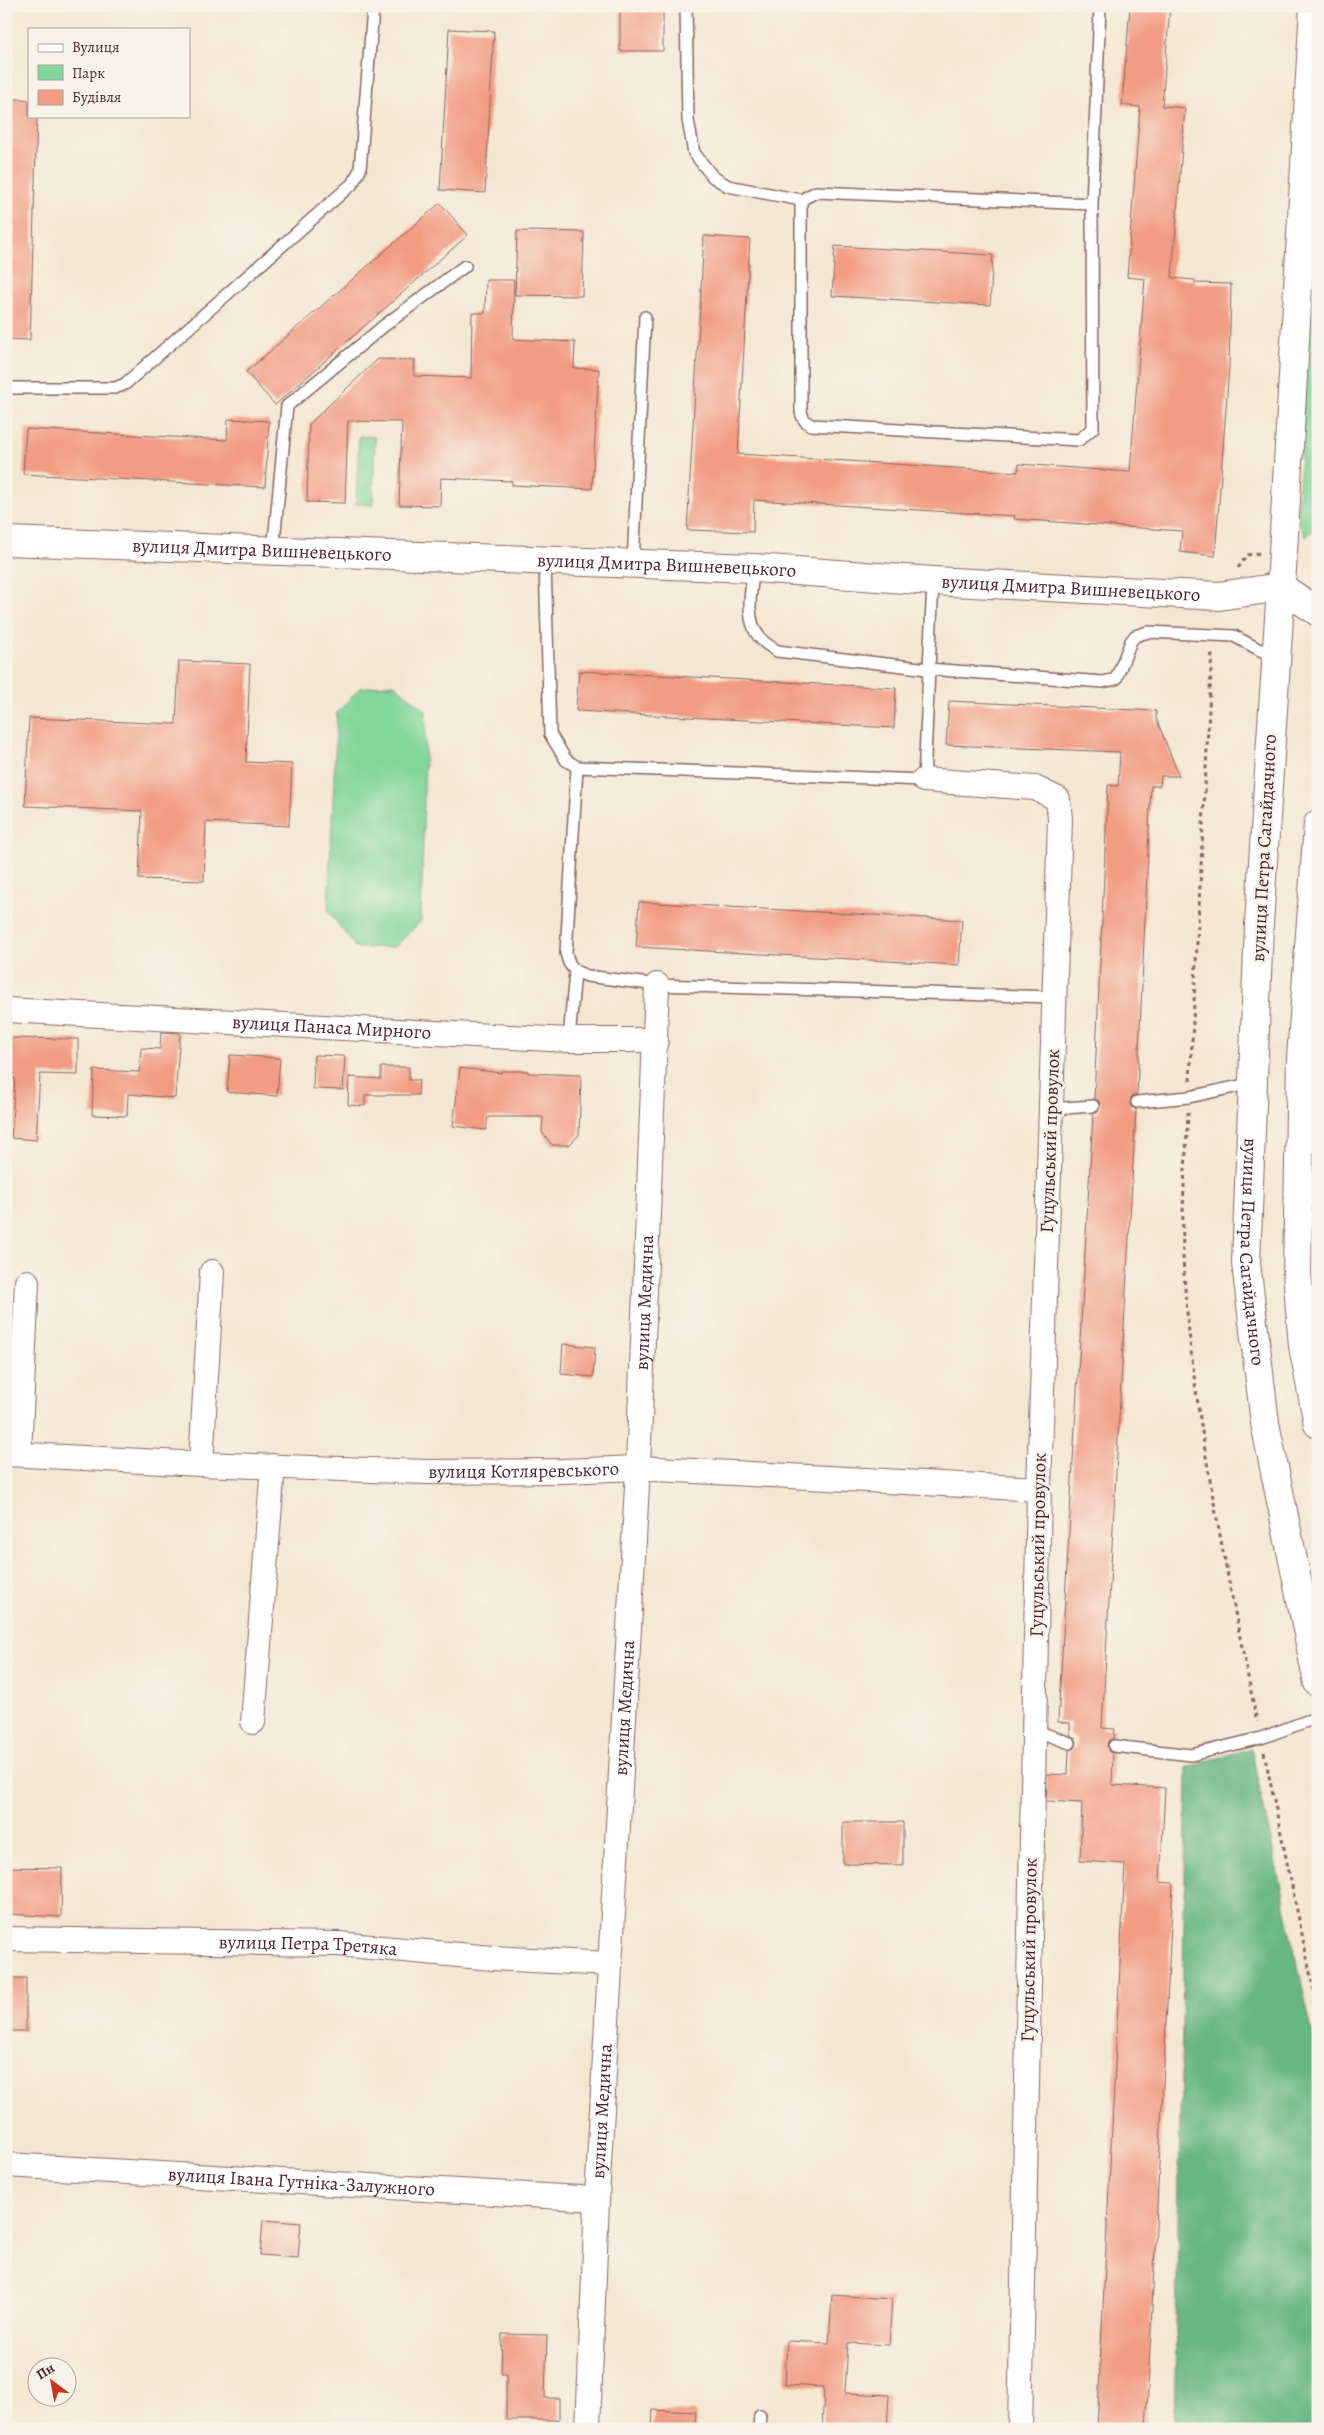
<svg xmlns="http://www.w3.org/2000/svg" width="1324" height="2435" font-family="Alegreya,serif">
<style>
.green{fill:#81d699;stroke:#667a62}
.forest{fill:#68b781;stroke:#596b56}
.building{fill:#f29c83}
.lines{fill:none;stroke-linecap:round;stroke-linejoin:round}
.service-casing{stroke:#866565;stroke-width:14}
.minor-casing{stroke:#866565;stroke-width:26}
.tertiary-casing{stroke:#866565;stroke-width:30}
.path{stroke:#866565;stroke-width:3;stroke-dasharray:4 4;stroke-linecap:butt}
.service{stroke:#fff;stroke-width:11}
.minor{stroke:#fff;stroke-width:24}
.tertiary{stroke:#fff;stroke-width:28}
.labels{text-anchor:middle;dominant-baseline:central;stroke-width:5;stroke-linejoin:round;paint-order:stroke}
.street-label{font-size:19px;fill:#4a1f2b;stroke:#f7f3e8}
</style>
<rect width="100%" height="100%" fill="#f7f3e8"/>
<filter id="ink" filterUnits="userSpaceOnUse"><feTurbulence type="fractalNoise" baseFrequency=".02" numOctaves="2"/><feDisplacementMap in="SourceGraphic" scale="10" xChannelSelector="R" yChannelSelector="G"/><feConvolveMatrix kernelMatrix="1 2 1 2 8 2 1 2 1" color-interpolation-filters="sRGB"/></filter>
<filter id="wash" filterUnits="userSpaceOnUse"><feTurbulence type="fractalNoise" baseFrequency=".0096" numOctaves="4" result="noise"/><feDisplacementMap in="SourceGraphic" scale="20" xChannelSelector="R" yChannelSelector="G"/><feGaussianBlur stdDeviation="1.12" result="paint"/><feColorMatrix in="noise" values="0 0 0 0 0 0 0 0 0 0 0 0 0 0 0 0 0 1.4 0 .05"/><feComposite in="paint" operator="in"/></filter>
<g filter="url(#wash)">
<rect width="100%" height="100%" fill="#f4e7d2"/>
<path class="green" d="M1318,163V524L1306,537L1297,520Z
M359,436L375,437L373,505L356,504Z
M394,684L426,711L421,921L395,947L356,948L328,910L337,713L360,688Z"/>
<path class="forest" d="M1251,1748L1318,2059V2429H1174L1187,1767Z"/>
<g id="blocks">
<path class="building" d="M620,6H663V51H620Z
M1130,6H1170L1162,106L1185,108L1172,278L1195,280V283L1231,284L1229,367L1215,556L1180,552L1182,531L1014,519L1015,516L754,500L753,532L687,530L704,236L750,239L738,454L1018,472L1019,464L1130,472L1145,279L1127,277L1140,107L1122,105Z
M449,29L494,31L485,193L440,190Z
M6,98L29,100V116H37L30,340L6,339Z
M440,203L468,235L275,405L246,372Z
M517,231L584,232L582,296L515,295Z
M835,246L993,255L990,305L832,296Z
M486,280H514L513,339L575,342L574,368L599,369L592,489L512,485V481L441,478L440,506L399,505L402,422L348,421L345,503L307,502L309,424L378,359L415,360L414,376L471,378L472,313H485Z
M228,419L269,421L265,487L23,474L26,429L227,440Z
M179,661L250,664L246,762L292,764L289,826L206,822L204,881L139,879L142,811L25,806L29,718L176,724Z
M579,671L896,688L894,728L576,711Z
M949,701L1156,711V718L1179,776H1161L1160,786H1151L1137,1094L1132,1096L1130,1102L1131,1107L1136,1109L1102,1728L1115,1729L1114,1739L1108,1741L1107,1746L1109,1752L1113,1753L1112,1785L1165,1788L1160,1882L1173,1883L1146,2429H1097L1125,1864L1080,1861L1082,1803L1046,1801L1047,1774L1068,1775L1069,1750L1075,1748L1077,1742L1075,1738L1070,1735V1723L1058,1722L1093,1114L1098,1112L1100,1106L1099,1101L1094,1099L1108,785L1118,786L1120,752L946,745Z
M639,902L962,920L959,965L636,947Z
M161,1032L180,1033L175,1098L128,1094L127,1116L92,1115L94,1070L139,1072L141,1048L160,1049Z
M6,1038L78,1039V1075L40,1074L36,1140L11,1138L15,1078H6Z
M230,1055L280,1058L277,1096L227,1092Z
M314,1055L345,1056L343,1090L313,1089Z
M381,1067H409V1080H419L418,1095H365V1106L348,1105L349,1077L381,1079Z
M460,1068L501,1073V1071H528V1073L581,1075L579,1135L569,1145H552L542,1132L543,1117H488L486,1130L453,1126Z
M563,1344L595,1347L593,1377L561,1374Z
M843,1822H903V1865L843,1864Z
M6,1867L62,1868L61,1917L6,1914Z
M6,1978H26V2031H6Z
M263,2220L301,2223L298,2258L260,2255Z
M832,2295L892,2299L889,2345L848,2343L845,2393L889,2395L887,2429H822L824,2387L785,2385L787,2341L829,2343Z
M502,2334L547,2335L545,2398H559V2420H506V2374H501Z
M653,2410L696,2412L695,2429H652Z"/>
</g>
</g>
<g filter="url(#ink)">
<use href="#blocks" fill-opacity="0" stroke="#866565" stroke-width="1"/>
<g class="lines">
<g class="service-casing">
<path id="service" d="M686,6L688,120L694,153L713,177L728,186L801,200L816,192L1092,204
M801,200V409C801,417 805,422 811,425L1079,440L1093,428L1092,204L1100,6
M6,388H115L125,384L352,184L360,170L373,9
M273,552L287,406L385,325L465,266
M545,562L550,734L566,760L577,767L924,780L933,581
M633,564L645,317
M754,568C751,589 744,622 761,639C765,644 772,647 777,651L928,669L1103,682L1116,679L1131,641L1135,636L1148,632L1234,636L1275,658
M575,971L587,976L657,985L1054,997
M569,1040L575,971L569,963L566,953L577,767
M1137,1102L1189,1097L1253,1083
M1051,1109L1093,1106
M1034,1730L1070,1743
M1114,1746L1191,1755L1261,1738L1318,1717
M759,2429L760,2416"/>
</g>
<g class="minor-casing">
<g id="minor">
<path d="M924,780L1035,788L1058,799L1060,819L1039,1489L1020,2429"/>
<path id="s1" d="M6,1010L569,1040H656"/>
<path id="s2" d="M6,1454L201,1464L427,1472L562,1471L638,1468L1039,1489"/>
<path d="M19,1454L27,1282"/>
<path d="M201,1464L212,1272"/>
<path d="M253,1722L273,1466"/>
<path id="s3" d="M6,1939L338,1944L492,1958L610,1964"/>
<path id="s4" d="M6,2165L597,2199"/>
<path id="s5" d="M588,2429L597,2199L638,1468L657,985"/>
</g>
</g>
<g class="tertiary-casing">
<g id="tertiary">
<path id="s6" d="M1314,6L1281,587L1259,924L1246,1263L1265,1423L1318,1683"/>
<path id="s7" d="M6,541L754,568L933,581L1219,596L1281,587L1318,612"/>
<path d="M1318,824L1301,1058L1297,1272L1303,1346L1318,1424"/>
</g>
</g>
<path class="path" d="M1238,568L1247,555L1260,553
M1190,1081L1212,650
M1188,1112C1186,1166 1180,1221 1184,1274C1194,1425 1228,1574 1257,1722
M1264,1752L1318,2011"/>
<use href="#service" class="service"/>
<use href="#minor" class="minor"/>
<use href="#tertiary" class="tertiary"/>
</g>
</g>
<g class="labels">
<g class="street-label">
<text stroke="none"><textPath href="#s7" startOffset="256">вулиця Дмитра Вишневецького</textPath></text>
<text stroke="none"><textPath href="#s7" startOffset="661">вулиця Дмитра Вишневецького</textPath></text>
<text stroke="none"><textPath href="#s7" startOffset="1066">вулиця Дмитра Вишневецького</textPath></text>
<text transform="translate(1264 848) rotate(-87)">вулиця Петра Сагайдачного</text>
<text stroke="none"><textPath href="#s1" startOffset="326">вулиця Панаса Мирного</textPath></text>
<text transform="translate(1050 1141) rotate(-88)">Гуцульський провулок</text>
<text stroke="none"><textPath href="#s6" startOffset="1248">вулиця Петра Сагайдачного</textPath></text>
<text stroke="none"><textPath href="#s5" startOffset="1128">вулиця Медична</textPath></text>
<text stroke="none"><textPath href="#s2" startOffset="518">вулиця Котляревського</textPath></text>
<text transform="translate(1038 1545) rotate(-89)">Гуцульський провулок</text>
<text stroke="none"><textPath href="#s5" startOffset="722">вулиця Медична</textPath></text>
<text stroke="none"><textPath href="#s3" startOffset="302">вулиця Петра Третяка</textPath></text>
<text transform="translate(1029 1950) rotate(-89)">Гуцульський провулок</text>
<text stroke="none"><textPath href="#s5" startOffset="318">вулиця Медична</textPath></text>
<text stroke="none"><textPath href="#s4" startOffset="296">вулиця Івана Гутніка-Залужного</textPath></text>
</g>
</g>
<rect width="1324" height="2435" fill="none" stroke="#f7f3e8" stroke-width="25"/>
<rect x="28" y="28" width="162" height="90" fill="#f7f3e8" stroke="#b29e9c"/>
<rect x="38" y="44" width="25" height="8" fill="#ffffff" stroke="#b29e9c"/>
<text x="72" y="52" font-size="15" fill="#4a1f2b">Вулиця</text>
<rect x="38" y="65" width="25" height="15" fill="#81d699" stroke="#b29e9c"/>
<text x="72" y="78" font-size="15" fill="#4a1f2b">Парк</text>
<rect x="38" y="90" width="25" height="15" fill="#f29c83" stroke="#b29e9c"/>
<text x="72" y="102" font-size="15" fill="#4a1f2b">Будівля</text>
<g transform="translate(52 2382) rotate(328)"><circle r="24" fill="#f7f3e8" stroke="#b29e9c"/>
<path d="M0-4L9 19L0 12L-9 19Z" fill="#c8321e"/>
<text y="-8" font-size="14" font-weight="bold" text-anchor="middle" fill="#4a1f2b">Пн</text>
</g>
</svg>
